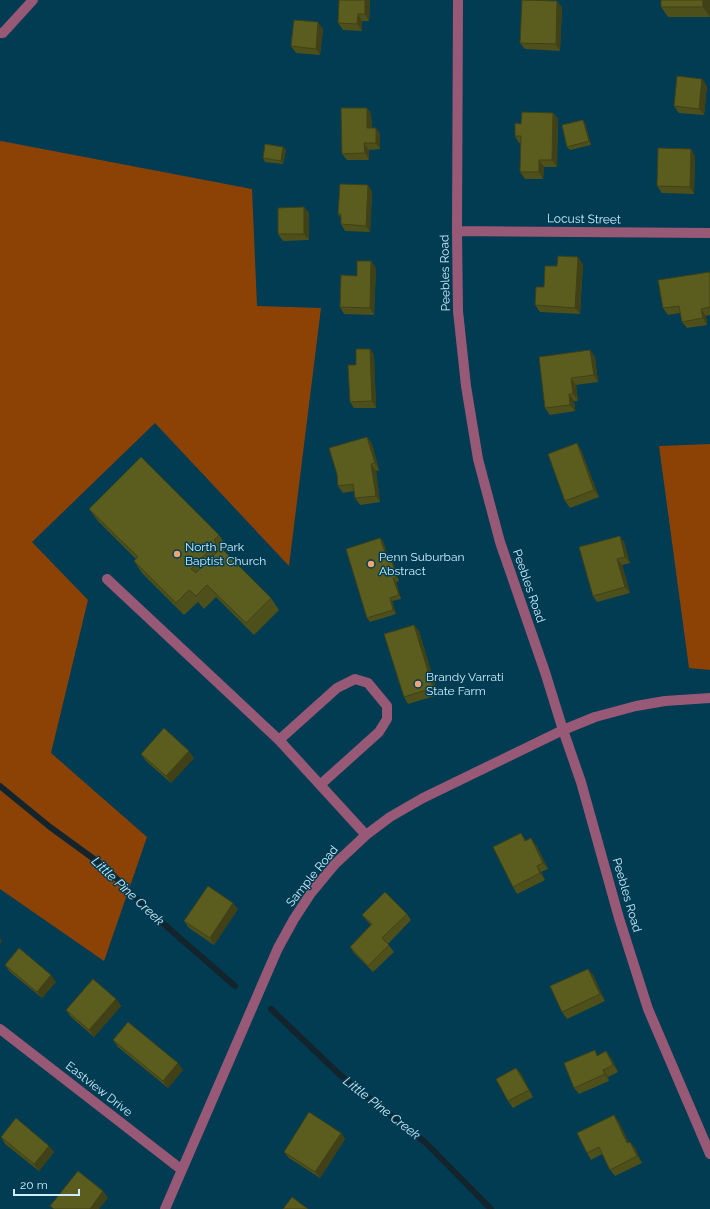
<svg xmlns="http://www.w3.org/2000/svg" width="710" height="1209" font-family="Raleway,sans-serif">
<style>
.green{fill:#8c4205}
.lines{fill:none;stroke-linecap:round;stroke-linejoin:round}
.stream{stroke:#13242d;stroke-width:6}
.minor{stroke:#985976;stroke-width:10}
.wall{fill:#4e501b}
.shaded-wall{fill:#404116}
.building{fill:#5b5d1f;stroke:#404116}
.poi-dot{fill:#efa377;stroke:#013c52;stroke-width:1.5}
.labels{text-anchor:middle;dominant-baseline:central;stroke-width:3;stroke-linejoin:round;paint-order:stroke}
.street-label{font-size:12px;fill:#ccedfe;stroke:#013c52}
.poi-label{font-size:12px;fill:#ccedfe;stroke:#013c52;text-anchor:start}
.water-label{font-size:13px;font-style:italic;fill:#cce7f5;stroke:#013c52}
</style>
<rect width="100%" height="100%" fill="#013c52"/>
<path class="green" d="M1,141L252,189L257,306L321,308L289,566L155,423L32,542L88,600L51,753L147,837L104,961L0,889V142Z
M710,444V670L689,668L659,446Z"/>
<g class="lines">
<path class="stream" d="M0,786L50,827L105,867L150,912L235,986
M271,1009L339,1074L426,1143L491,1209"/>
<path class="minor" d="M458,0L457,231L458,311L466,386L478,459L500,542L545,672L563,730L581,782L619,918L648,1009L710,1154
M0,33H3L33,0
M457,231L710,233
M107,579L279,740L366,835
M279,740L337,688L355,679L368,683L387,706V719L379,732L320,785
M0,1029L182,1170
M165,1209L278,948L294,919L311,893L335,864L366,835L390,817L423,798L563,730L595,717L636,706L665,701L710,698"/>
</g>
<path class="wall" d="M370,0L369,21H362V31L343,30L338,23Z
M661,0H710V17H668L661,7Z
M562,7L560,51L525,49L520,43Z
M323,29L320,55L296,53L291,46Z
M707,86L704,115L679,113L674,106Z
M367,108L371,114L372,128H376L380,134V149L369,150V160H347L342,154Z
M553,113L558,119L557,167H544L543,179H525L520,172L521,143H519L515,136L521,124Z
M585,123L591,145L570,150L567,147Z
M283,147L286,150L283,164L265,162L263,158Z
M695,156L694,194L662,193L657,186Z
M368,185L372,192L370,232L345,231L341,224V218L338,214Z
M304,207L309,213V240L283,241L278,234Z
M583,264L580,314L540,312L535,305L544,287L557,266Z
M376,268L374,315L344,314L340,307L357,276Z
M710,272V315L706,316L707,325L687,328L682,322L680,313L668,315L663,308Z
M370,349L374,355L376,408H354L350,402L356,365Z
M590,350L595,357L598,382L576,385L578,401H574L575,411L550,415L545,408Z
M367,437L372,444L379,470L376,471L380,502L360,505L355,498L354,491L343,493L338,486Z
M577,443L581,450L599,497L570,508L565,501Z
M89,509L219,535L227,547L224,551L271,598L279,610L254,635L216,597L204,609L198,602L184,615L142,573L134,561L136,559L98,521Z
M380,538L383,541L387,554H389L391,557L399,581L396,582L401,599L392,601L396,614L370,622L367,618Z
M624,542L630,563L622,565L630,593L597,602L593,596Z
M414,625L419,631L438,695L408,704L404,697Z
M141,754L194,758L171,783L146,761Z
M521,833L526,841L536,845L548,869L541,872L545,880L517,894L513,887Z
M238,909L214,945L189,928L184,921Z
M407,914L411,920L388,944L394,952L373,972L354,953L350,947L371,925L367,921L362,915Z
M5,965L56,982L42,998L10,972Z
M588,969L593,975L605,1001L567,1019L562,1012Z
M116,999L121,1006L94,1037L71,1017L66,1010Z
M113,1040L183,1070L168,1088L118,1047Z
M598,1055L611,1058L618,1072L608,1077L609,1081L579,1094L574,1088Z
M516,1068L521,1074L533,1097L513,1108L508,1101Z
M614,1115L619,1122L628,1142H630L635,1148L642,1163L615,1176L610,1170L602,1154L591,1160L587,1153Z
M341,1133L345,1139L320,1178L289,1158L284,1152Z
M1,1137L49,1146L54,1152L39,1171L5,1144Z"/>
<path class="shaded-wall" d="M365,0H370L369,21L365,14Z
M703,0H710V17L703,7Z
M557,1L562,7L560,51L556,44Z
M358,14L362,21V31L357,24Z
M318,22L323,29L320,55L316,49Z
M702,79L707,86L704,115L699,109Z
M367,108L371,114L372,134L367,128Z
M553,113L558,119L557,167L552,160Z
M583,120L585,123L591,145L589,141Z
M376,128L380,134V149L376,143Z
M364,143L369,150V160L365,153Z
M283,147L286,150L283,164L281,161Z
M691,149L695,156L694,194L690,187Z
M539,160L544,167L543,179L539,172Z
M368,185L372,192L370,232L366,226Z
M304,207L309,213V240L304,234Z
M578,257L583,264L580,314L575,308Z
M371,261L376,268L374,315L370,308Z
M701,309L706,316L707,325L703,318Z
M370,349L374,355L376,408L372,401Z
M590,350L595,357L598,382L594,375Z
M571,378L576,385L578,401L573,394Z
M569,394L574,401L575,411L570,405Z
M367,437L372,444L379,470L375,463Z
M577,443L581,450L599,497L594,490Z
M371,464L376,471L380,502L376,496Z
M620,536L624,542L630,563L625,557Z
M380,538L383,541L388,558L386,555Z
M389,554L391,557L399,581L397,577Z
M617,559L622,565L630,593L625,587Z
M393,578L396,582L401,599L399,595Z
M390,598L392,601L396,614L393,610Z
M414,625L419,631L438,695L433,688Z
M189,751L194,758L171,783L166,776Z
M531,838L536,845L548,869L543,863Z
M537,866L541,872L545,880L540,873Z
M233,903L238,909L214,945L210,938Z
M0,938L2,941L0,944Z
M588,969L593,975L605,1001L600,994Z
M51,975L56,982L42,998L37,992Z
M116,999L121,1006L94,1037L89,1030Z
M606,1051L611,1058L618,1072L613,1065Z
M178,1063L183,1070L168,1088L163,1081Z
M516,1068L521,1074L533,1097L529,1090Z
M603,1070L608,1077L609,1081L605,1074Z
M614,1115L619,1122L632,1150L627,1143Z
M341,1133L345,1139L320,1178L315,1172Z
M630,1142L635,1148L642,1163L637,1156Z
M49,1146L54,1152L39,1171L34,1164Z
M103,1191L108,1198L99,1209H90Z"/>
<path class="building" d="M339,0H365V14H358L357,24L338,23Z
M522,0L557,1L556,44L520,43Z
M661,0H703V7H661Z
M294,20L318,22L316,49L291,46Z
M677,76L702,79L699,109L674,106Z
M341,108H367V128H376V143H364L365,153L342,154Z
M522,112L553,113L552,160H539V172H520L521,136H515V123L521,124Z
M583,120L589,141L567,147L562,125Z
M265,144L283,147L281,161L263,158Z
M658,148L691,149L690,187L657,186Z
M340,184L368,185L366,226L341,224V214H338Z
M304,207V234H278V208Z
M558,256L578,257L575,308L535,305L536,287H544L545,266H557Z
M357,261H371L370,308L340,307L341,275L357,276Z
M710,272V307L701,309L703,318L682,322L679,306L663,308L658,280Z
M356,349H370L372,401L350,402L348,365H356Z
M590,350L594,375L571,378L573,394H569L570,405L545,408L539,357Z
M367,437L375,463L371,464L376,496L355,498L353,484L338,486L337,474L329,448Z
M577,443L594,490L565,501L548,454Z
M141,457L219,535L214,540L216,543L191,569L196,573L221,548L271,598L246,623L207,585L196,596L189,590L176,603L134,561L138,557L89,509Z
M620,536L625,557L617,559L625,587L593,596L579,547Z
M380,538L386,555L389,554L397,577L393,578L399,595L390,598L393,610L367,618L346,549Z
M414,625L433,688L404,697L384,634Z
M164,728L189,751L166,776L141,754Z
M521,833L525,841L531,838L543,863L537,866L540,873L513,887L493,847Z
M208,886L233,903L210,938L184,921Z
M385,892L407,914L382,938L389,945L368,966L350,947L372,924L362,915Z
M19,948L51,975L37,992L5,965Z
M588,969L600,994L562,1012L550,986Z
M93,979L116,999L89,1030L66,1010Z
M128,1022L178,1063L163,1081L113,1040Z
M595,1050L597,1056L606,1051L613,1065L603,1070L605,1074L574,1088L564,1063Z
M516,1068L529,1090L508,1101L496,1079Z
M309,1112L341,1133L315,1172L284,1152Z
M614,1115L627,1143L630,1142L637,1156L610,1170L599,1147L587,1153L577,1133Z
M16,1118L49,1146L34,1164L1,1137Z
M78,1171L103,1191L90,1209H54L50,1206Z
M292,1197L308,1209H283Z"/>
<g class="poi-dot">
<circle cx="177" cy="554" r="4"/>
<circle cx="371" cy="564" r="4"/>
<circle cx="418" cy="684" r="4"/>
</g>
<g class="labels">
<g class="street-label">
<text transform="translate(584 219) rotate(1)">Locust Street</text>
<text transform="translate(445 273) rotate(-91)">Peebles Road</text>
<text transform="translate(529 586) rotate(71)">Peebles Road</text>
<text transform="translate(312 876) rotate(-51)">Sample Road</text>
<text transform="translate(627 895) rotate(74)">Peebles Road</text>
<text transform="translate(99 1089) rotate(38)">Eastview Drive</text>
</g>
<g class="poi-label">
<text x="185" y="547">North Park<tspan x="185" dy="14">Baptist Church</tspan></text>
<text x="379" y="557">Penn Suburban<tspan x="379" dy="14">Abstract</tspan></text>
<text x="426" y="677">Brandy Varrati<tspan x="426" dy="14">State Farm</tspan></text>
</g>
<g class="water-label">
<text transform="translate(128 891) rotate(43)">Little Pine Creek</text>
<text transform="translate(382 1108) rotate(38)">Little Pine Creek</text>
</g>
</g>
<path d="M14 1189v6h65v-6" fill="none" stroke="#ccedfe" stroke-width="2"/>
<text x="20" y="1189" font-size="12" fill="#ccedfe" stroke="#013c52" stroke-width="3" paint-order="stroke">20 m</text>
</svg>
